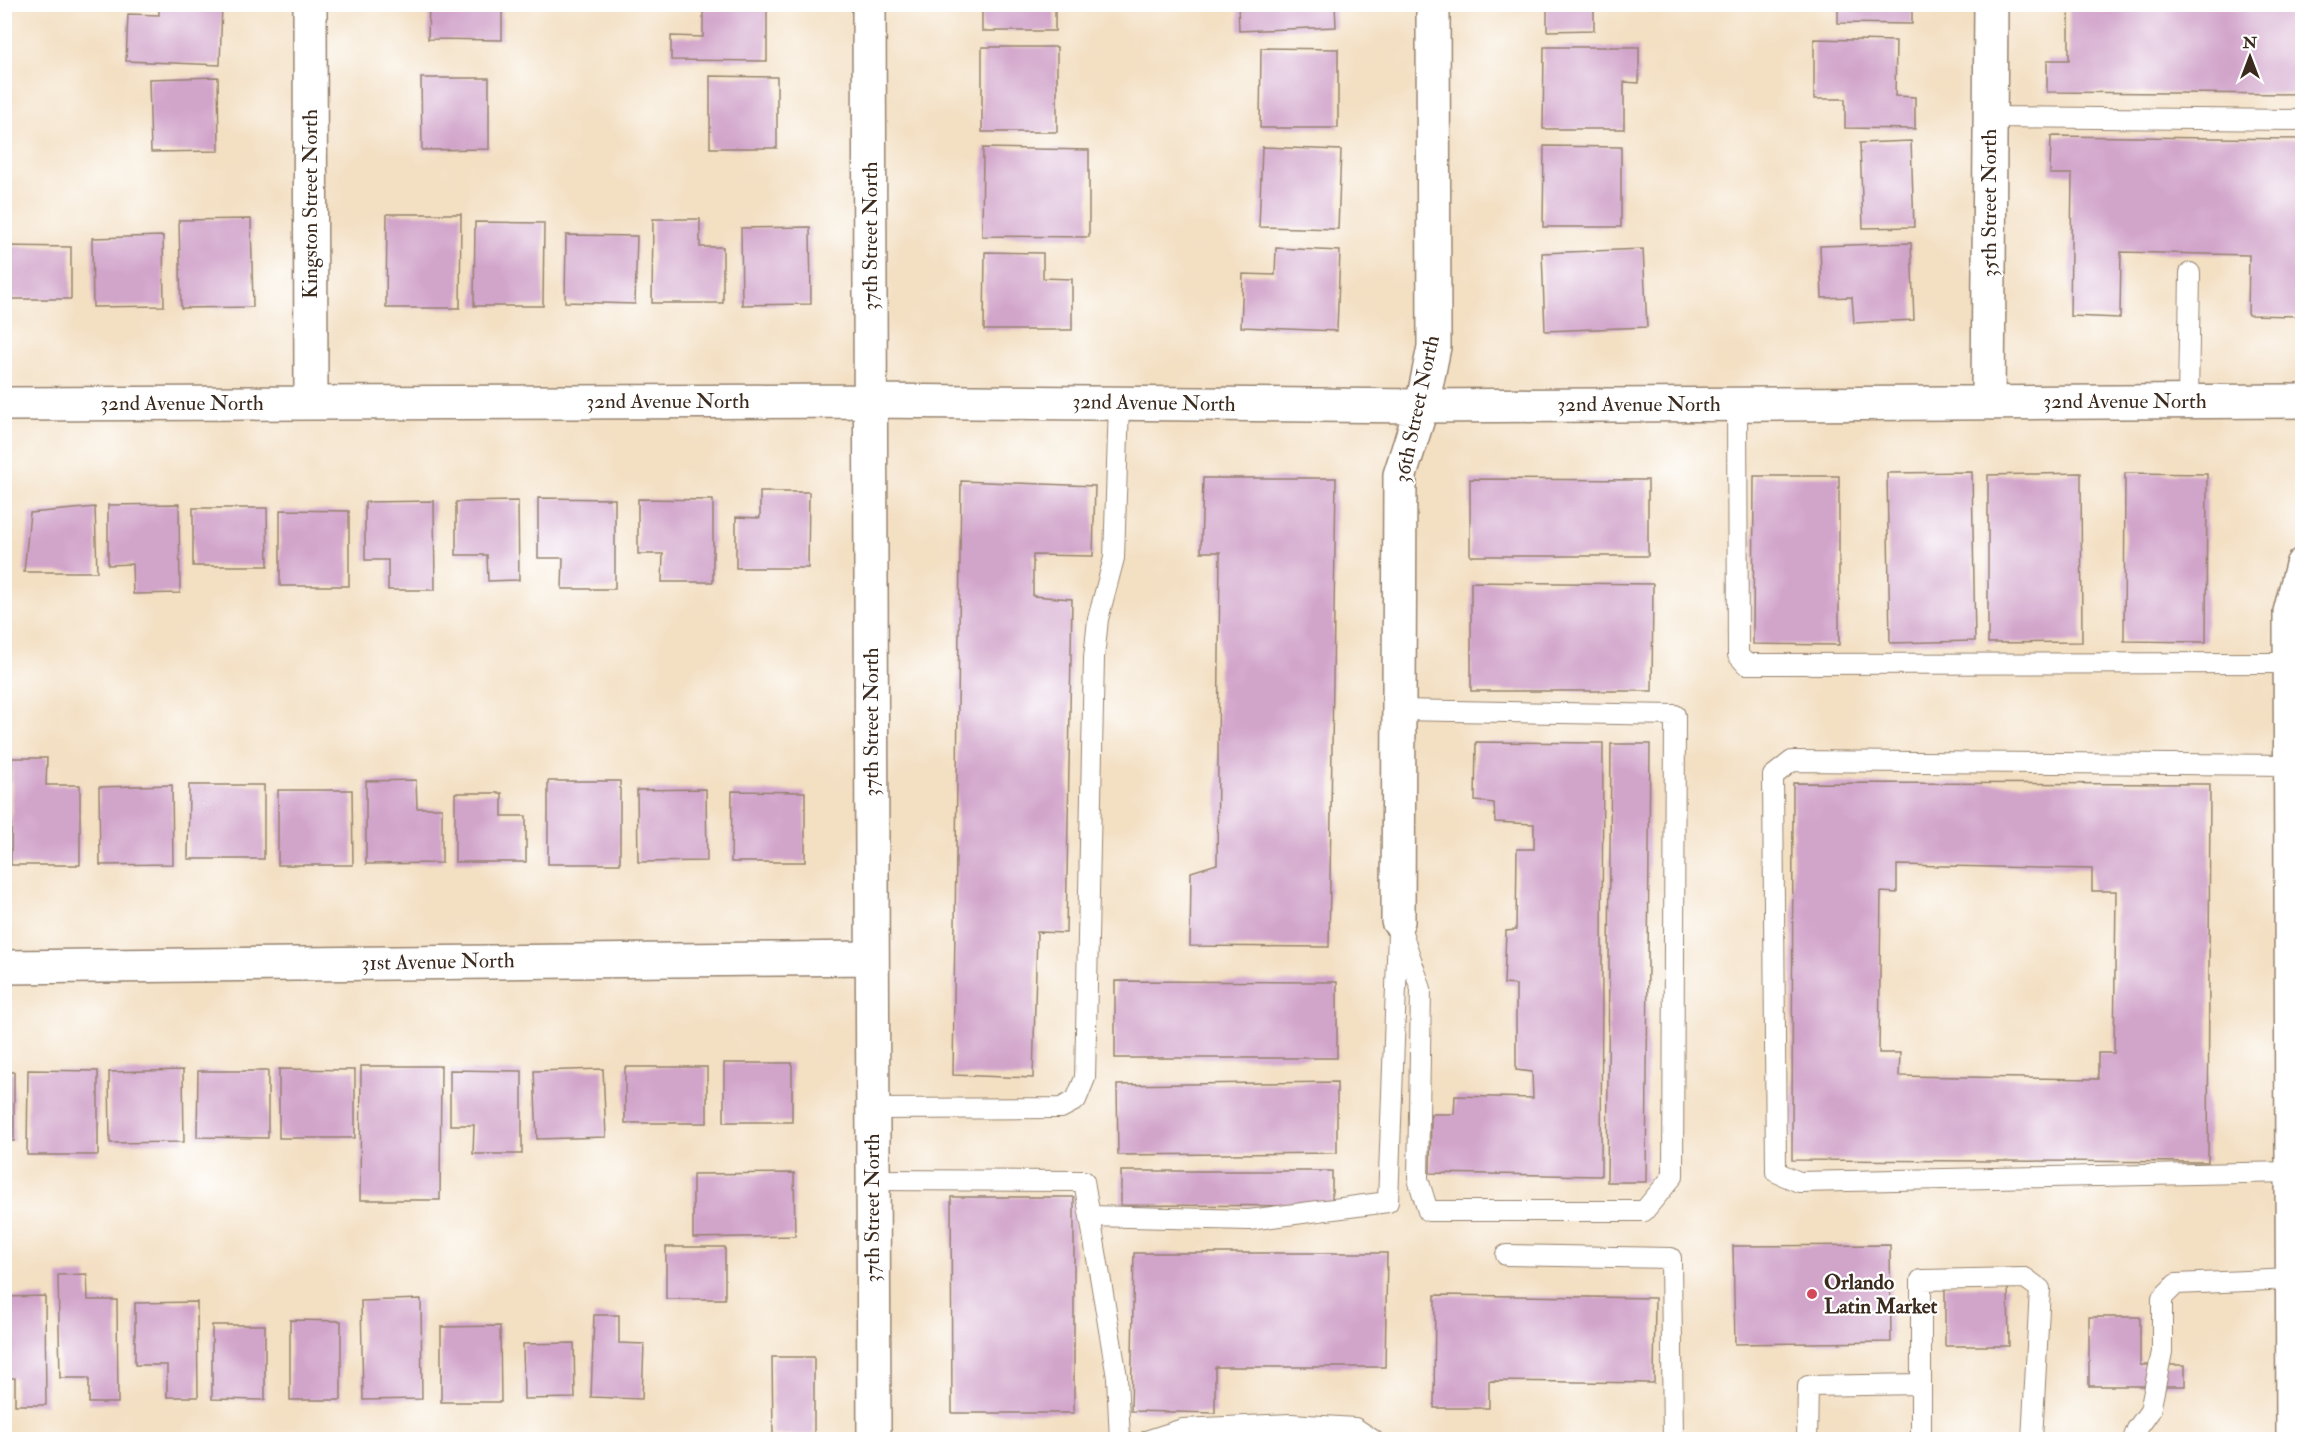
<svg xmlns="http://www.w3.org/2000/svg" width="2307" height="1444" font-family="'IM FELL Double Pica',serif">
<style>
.building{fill:#d1a4ca;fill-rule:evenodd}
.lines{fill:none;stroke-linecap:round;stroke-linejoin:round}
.lane-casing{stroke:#978470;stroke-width:22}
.street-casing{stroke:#978470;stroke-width:36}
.lane{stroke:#fff;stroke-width:20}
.street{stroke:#fff;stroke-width:33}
.poi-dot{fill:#d1495b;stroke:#fff;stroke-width:2}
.labels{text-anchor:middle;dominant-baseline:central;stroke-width:4.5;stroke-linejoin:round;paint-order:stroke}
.street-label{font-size:21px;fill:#3b2a1e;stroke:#fff}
.poi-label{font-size:21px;font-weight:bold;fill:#3b2a1e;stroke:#fff;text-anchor:start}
</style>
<rect width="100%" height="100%" fill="#fff"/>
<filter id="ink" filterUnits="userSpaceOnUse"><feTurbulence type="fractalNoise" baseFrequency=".0167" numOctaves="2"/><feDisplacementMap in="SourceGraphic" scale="12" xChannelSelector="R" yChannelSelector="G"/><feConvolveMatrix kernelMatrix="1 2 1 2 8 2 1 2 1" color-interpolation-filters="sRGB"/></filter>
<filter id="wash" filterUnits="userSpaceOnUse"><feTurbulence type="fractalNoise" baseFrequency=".008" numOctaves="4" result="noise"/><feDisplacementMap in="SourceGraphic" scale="24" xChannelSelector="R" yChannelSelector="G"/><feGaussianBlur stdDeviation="1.35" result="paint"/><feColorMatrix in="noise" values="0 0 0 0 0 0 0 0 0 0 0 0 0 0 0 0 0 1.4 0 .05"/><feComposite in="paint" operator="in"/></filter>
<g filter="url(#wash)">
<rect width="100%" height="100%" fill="#f3dfc2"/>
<g id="blocks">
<path class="building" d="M159,4H222L220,65L126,61L128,14L159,15Z
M429,4H502V40L428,39Z
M703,4H767V61L671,60V36L703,37Z
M982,4H1055V31H982Z
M1238,4H1335L1336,27L1239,31Z
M1547,4H1594V30L1547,31Z
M1838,4H1912V24L1838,23Z
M2069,4H2302V94L2047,92V60H2069Z
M1814,39L1896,41L1895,96L1915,97V129L1845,128V99H1814Z
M982,47H1057V132H982Z
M1544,47H1639V83L1624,82V129H1543Z
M1261,48L1338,49V128H1260Z
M710,76L777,77V148H710Z
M218,77L219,151L151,152L149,79Z
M421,78H489V149L422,150Z
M2051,136L2302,139L2301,316L2248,315L2249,255L2121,252L2120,318L2070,316L2072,174H2050Z
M1911,141L1914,227L1863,228L1860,143Z
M1544,146L1621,147V227H1543Z
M1262,147L1341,150L1338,229L1259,227Z
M983,148L1089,150V237L982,236Z
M387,214H461L460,308H386Z
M251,219L253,307L181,308L179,220Z
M653,219H700V247H723V303H652Z
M475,222L544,223L543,306H474Z
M810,227L811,304L742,305L741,228Z
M566,235L637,236L635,304L565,302Z
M163,236L164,306L93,307L92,238Z
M1911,243L1914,320L1854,323L1852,297L1822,298L1820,246Z
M4,246L71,247V299H4Z
M1276,248L1340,251L1337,331L1241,327L1243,274L1275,275Z
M1643,249L1647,327L1545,331L1542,253Z
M985,252L1043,253V278L1072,279V330H984Z
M1972,472L1975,641L1890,643L1887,473Z
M2081,473L2082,642L1988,643V475Z
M2125,473L2207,474L2206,642L2124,641Z
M1754,476H1839V645L1753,644Z
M1203,478H1336L1329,947L1190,946L1191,872L1217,864L1220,552H1201Z
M1470,479L1648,480V556H1470Z
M961,481L1095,486L1093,556L1033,555V596L1072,599L1066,933L1037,932L1033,1078L953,1075Z
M760,492H809L808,568H736V517L760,518Z
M538,498L615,499V589H562L563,558H538Z
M638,499L713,500V582H662L663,554H638Z
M434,501L435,590H388V560H365V502Z
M518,501L519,580L488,581L487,555H456V502Z
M179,504L180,593L133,594L132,564L108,565V505Z
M95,507L97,572H24L30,513Z
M193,508H267L268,566H193Z
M280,510L349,511V586H280Z
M1471,582L1653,584L1652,691H1471Z
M1476,742L1603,743L1601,1176L1430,1173L1431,1114H1454L1455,1096L1533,1098L1532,1072L1516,1070V985L1504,984L1506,931L1516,930L1517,849H1534V824L1495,822L1494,803L1475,801Z
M1611,744H1650L1646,1182H1607Z
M12,758H47L46,785H80V865H11Z
M416,780L417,808H442V863L366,864V781Z
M548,781H620V864H548Z
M1793,783L2210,784L2208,1162L1792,1160ZM1897,865L2092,869V891H2116L2114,1053H2098V1079L1899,1076L1900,1053H1879L1881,892L1897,893Z
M172,785L173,864L100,865L99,787Z
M189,785H264V859H188Z
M706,789L707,861L638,862L637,790Z
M278,790H352L353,865H278Z
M732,791L805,792V862H731Z
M455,793H502V816H526V862H455Z
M1115,981L1337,982V1058H1115Z
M724,1063H792V1122H724Z
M361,1066H441L440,1200H360Z
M625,1067H707V1123H625Z
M279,1069L355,1070V1138H279Z
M603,1069L606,1137L537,1139L534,1071Z
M28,1070L98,1071V1155H27Z
M183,1070L184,1142L110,1143L109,1072Z
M450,1070L522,1071V1154H473L474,1125H450Z
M198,1071H268V1138L197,1137Z
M4,1072H14V1141H4Z
M1337,1082V1153L1118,1155L1117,1085Z
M1121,1171H1332V1206L1121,1205Z
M794,1173L795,1236L693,1238V1174Z
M951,1197H1074V1413H952Z
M1890,1245L1891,1342L1735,1344L1733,1246Z
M666,1247H725V1299H666Z
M1134,1253H1387L1385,1367H1215V1413L1131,1411Z
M87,1274L88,1300H117L118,1403H89V1378H60L58,1275Z
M1945,1286H2008L2009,1346H1945Z
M1435,1295L1655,1298L1654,1383L1489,1381V1408H1434Z
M45,1296L46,1405H15V1378H4V1297Z
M421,1299L422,1399L363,1400L361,1301Z
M197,1302L198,1397H167V1365H135V1303Z
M594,1315H619V1343L644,1344L642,1399L591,1397Z
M2089,1317H2140V1365H2185V1386H2089Z
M290,1320L341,1321V1400H290Z
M212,1325H265V1400L212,1399Z
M500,1326L501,1402H441V1327Z
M574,1343L575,1398L524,1399L523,1344Z
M772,1357H814V1435H773Z"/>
</g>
</g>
<g filter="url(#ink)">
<use href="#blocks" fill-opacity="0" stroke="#978470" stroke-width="1.5"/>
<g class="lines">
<g class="lane-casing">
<path id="lane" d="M1990,117L2302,120
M2188,401L2190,273
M1737,403L1738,655L1746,664L2290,663
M2291,765L1792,761L1773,776L1776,1172L1799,1182L2292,1172
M1398,921L1421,989L1418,1179L1428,1211H1644L1673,1176L1675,715L1399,710
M872,1109L1061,1108L1076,1100L1085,1078L1094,658L1098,619L1114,558L1119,403
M872,1180L1084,1181L1117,1377L1120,1440
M1091,1216L1249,1220L1388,1202L1398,933
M1506,1255L1671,1258L1673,1440
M1149,1440L1183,1429L1291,1424L1355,1428L1373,1440
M1807,1440L1808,1386L1921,1384
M1921,1440V1280L2025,1278L2040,1289L2032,1440
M2133,1440L2137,1429L2150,1411L2162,1352V1298L2176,1284L2293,1279"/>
</g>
<g class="street-casing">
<path id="street" d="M310,4L311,403
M869,4L874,1440
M1988,401L1991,4
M4,404L870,401L1422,406L2302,401
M1398,921L1400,475L1422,406L1434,347L1433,4
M4,967L871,958
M2293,1440L2290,612L2302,565"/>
</g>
<use href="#lane" class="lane"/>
<use href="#street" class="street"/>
</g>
</g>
<circle class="poi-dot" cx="1812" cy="1294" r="6"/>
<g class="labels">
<g class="street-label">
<text transform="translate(1989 203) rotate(-90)">35th Street North</text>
<text transform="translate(310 204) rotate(-90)">Kingston Street North</text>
<text transform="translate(870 236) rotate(-90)">37th Street North</text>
<text x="668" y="401">32nd Avenue North</text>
<text x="2125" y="401">32nd Avenue North</text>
<text x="182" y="403">32nd Avenue North</text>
<text transform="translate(1154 403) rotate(1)">32nd Avenue North</text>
<text x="1639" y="404">32nd Avenue North</text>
<text transform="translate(1417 409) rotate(-78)">36th Street North</text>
<text transform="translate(871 722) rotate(-90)">37th Street North</text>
<text transform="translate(438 962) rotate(-1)">31st Avenue North</text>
<text transform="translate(872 1208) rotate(-90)">37th Street North</text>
</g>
<g class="poi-label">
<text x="1824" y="1282">Orlando<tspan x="1824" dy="24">Latin Market</tspan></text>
</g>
</g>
<rect width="2307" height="1444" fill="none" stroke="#fff" stroke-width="24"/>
<g transform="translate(2250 57)" stroke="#ffffff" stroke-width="4.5" paint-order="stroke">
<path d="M0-4.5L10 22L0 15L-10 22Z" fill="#3b2a1e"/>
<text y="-9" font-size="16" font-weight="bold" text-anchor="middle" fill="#3b2a1e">N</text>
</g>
</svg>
